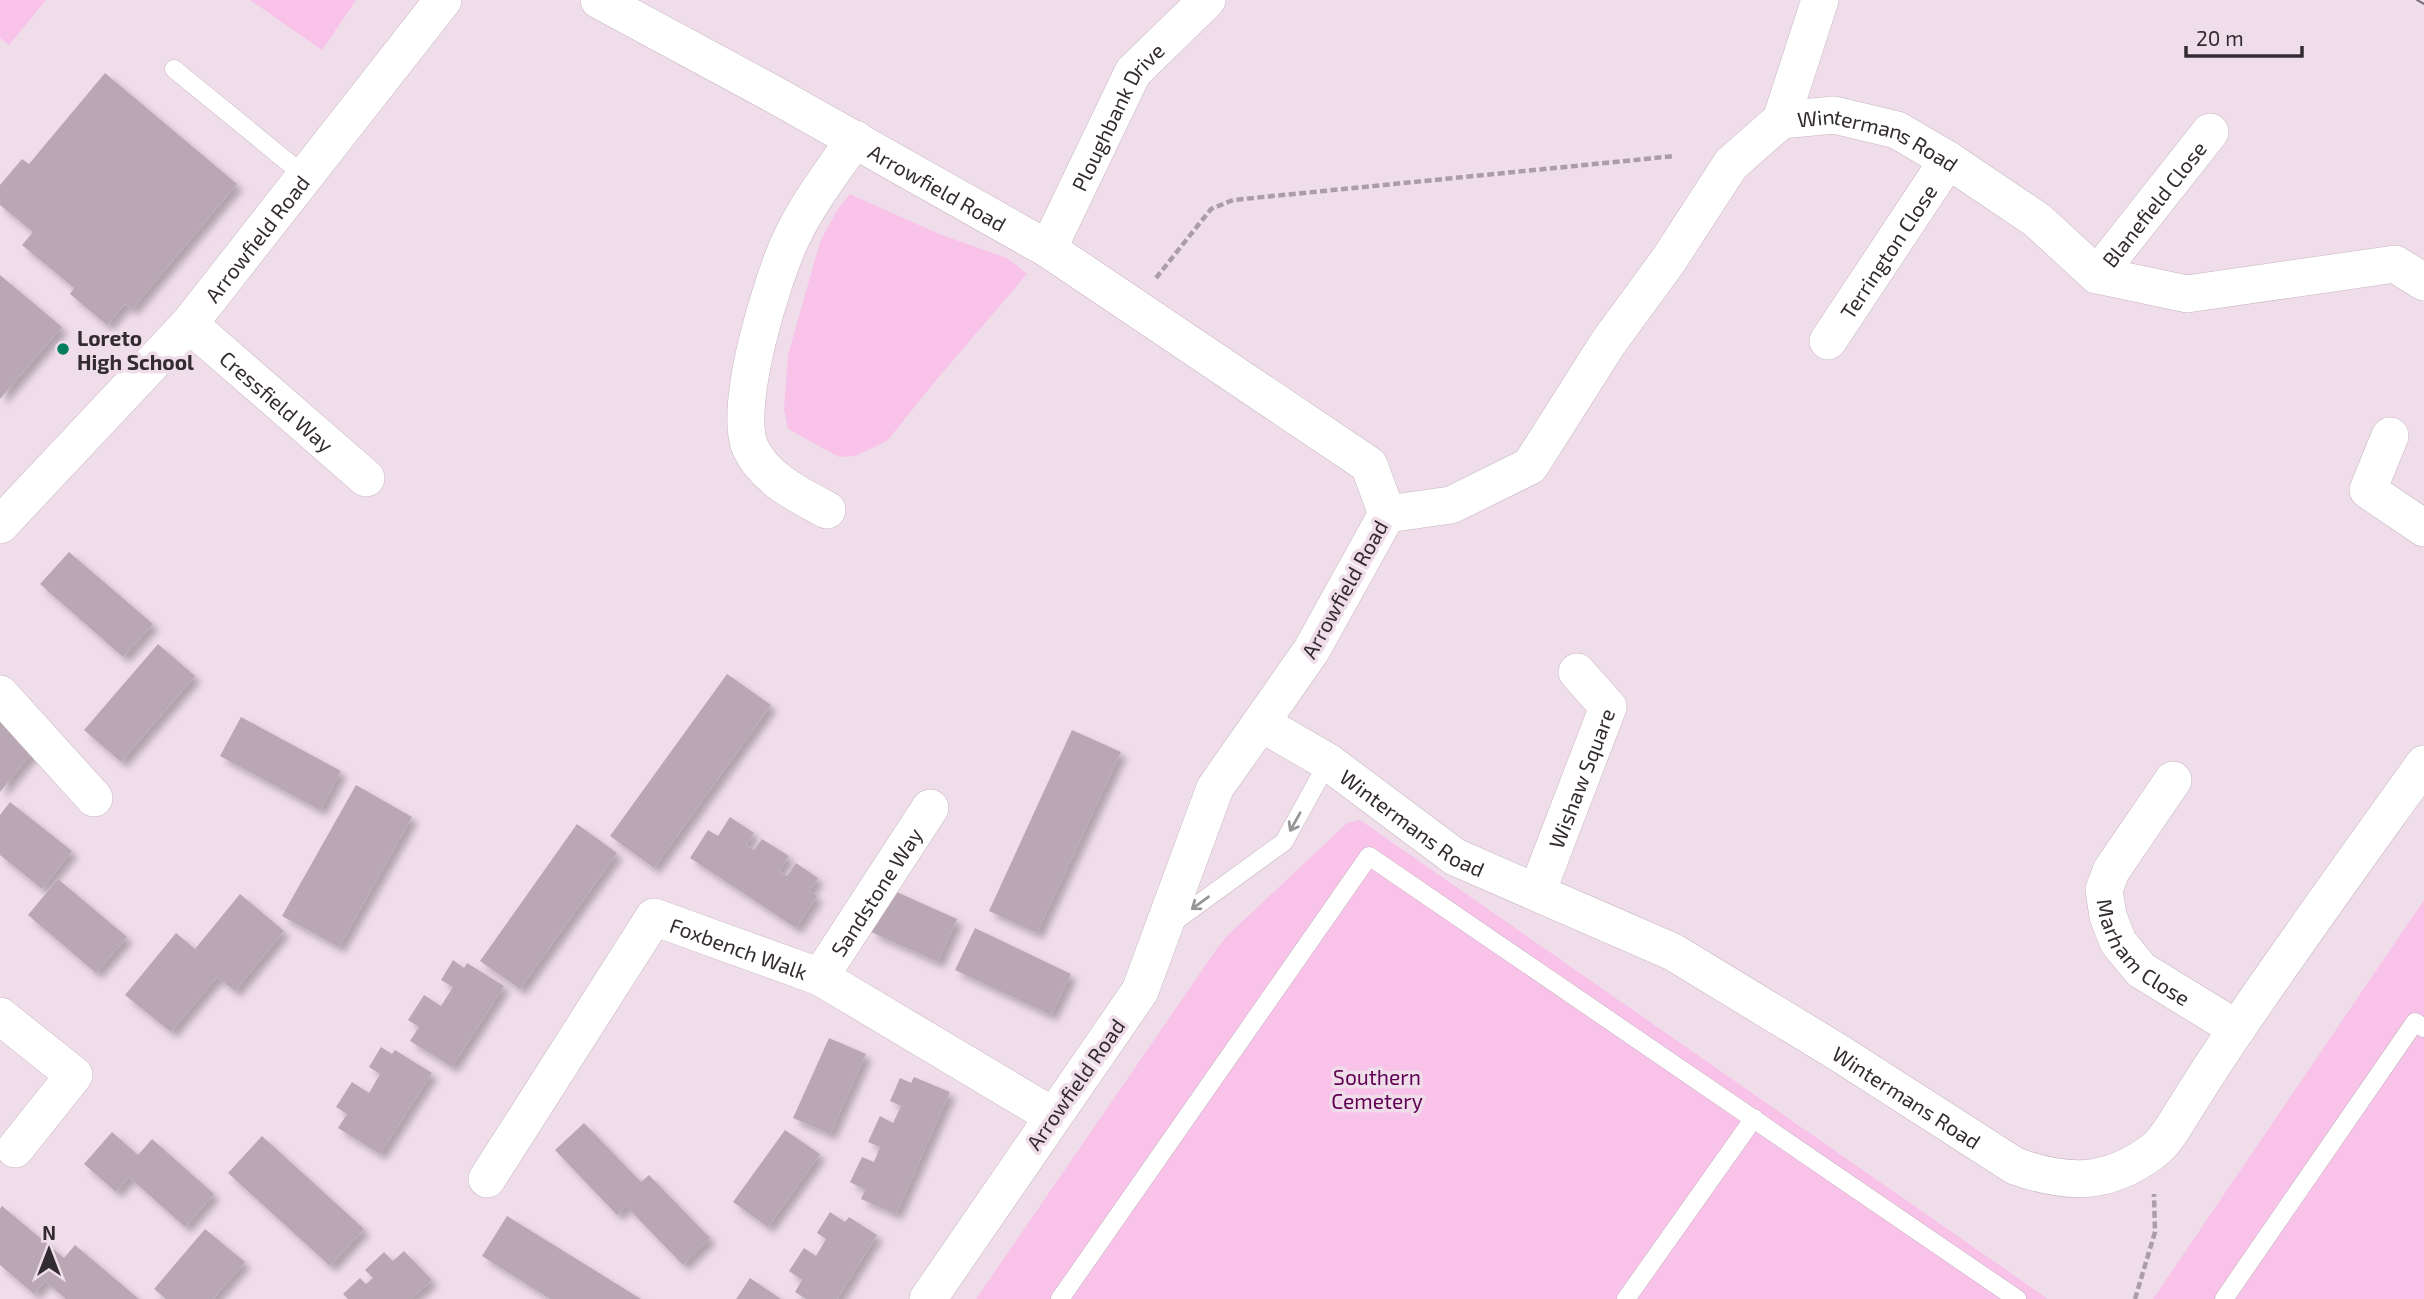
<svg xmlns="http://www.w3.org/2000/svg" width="2424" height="1299" font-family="'Exo 2',sans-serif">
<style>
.green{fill:#f8c2e9}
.building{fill:#b9a8b4;filter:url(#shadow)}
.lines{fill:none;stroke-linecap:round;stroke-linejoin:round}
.lane-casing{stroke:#c7b5c1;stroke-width:19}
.street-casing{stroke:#c7b5c1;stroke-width:38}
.path{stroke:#ab9da7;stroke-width:4.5;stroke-dasharray:7 3.5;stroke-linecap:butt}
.lane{stroke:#fff;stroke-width:18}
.street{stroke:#fff;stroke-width:37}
.tram{stroke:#746971;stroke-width:2}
.oneway{stroke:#989598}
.poi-dot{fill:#007d5d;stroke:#f0ddea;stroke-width:2.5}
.labels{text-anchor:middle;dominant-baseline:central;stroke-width:7;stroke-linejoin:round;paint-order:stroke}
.street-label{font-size:21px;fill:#322b30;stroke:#f0ddea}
.poi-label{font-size:21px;font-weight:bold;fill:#322b30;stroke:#f0ddea;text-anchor:start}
.park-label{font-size:21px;fill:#600052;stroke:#f0ddea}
</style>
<defs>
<filter id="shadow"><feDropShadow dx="6" dy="6" stdDeviation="3.5" flood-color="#0004"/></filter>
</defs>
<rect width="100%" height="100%" fill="#f0ddea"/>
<path class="green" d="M0,0H46L9,45L0,38Z
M250,0H356L322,50Z
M850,194L939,234L1007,258L1027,274L937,379L887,441L855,456L839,457L788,429L784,409L788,355L820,242L837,210Z
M1360,820L2048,1299H976L1218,947L1229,934L1347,823Z
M2424,900V1299H2153Z"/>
<path class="building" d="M105,73L237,184L132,309L125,304L107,325L70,294L74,288L22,245L33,232L0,205V185L22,159L29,164Z
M0,275L62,327L0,399Z
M69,552L153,624L123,657L40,584Z
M158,644L195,676L121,762L84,730Z
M727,674L771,705L654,868L610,836Z
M241,717L341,771L320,810L220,756Z
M0,718L36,748L0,792Z
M1072,730L1121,752L1037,933L989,911Z
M356,785L412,817L339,947L282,916Z
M10,802L72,851L42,889L0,855V815Z
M730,817L754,833L746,845L754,850L762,839L789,856L779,871L787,876L796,863L818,878L809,891L817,896L796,928L690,858L708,830L718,836Z
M577,824L617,853L520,989L480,961Z
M58,879L127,937L96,973L28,915Z
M890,889L957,919L938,962L871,932Z
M240,894L284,931L235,991L217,977L171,1032L125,995L176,933L195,949Z
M975,928L1071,974L1051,1015L955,970Z
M453,960L464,968L467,963L504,986L452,1067L410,1041L419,1027L408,1020L424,995L441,1006L453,987L441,980Z
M829,1038L866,1054L830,1134L793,1118Z
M381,1047L392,1054L395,1050L432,1073L380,1154L338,1128L347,1114L336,1107L352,1082L369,1093L380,1074L369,1067Z
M914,1077L950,1092L896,1214L861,1199L865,1190L850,1182L862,1157L874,1162L880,1147L868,1142L880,1116L893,1123L901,1106L890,1101L900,1078L911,1083Z
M584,1123L641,1182L649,1175L710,1238L683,1265L626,1206L617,1215L555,1150Z
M785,1130L820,1154L768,1227L733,1202Z
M112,1132L138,1155L152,1139L214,1194L185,1227L129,1177L116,1192L84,1164Z
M262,1136L364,1229L330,1266L228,1173Z
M2,1206L64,1258L75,1245L139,1299H66L45,1281L34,1294L0,1265V1209Z
M830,1212L845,1222L849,1217L877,1235L837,1299H806L795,1292L802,1280L789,1271L804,1248L816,1256L826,1239L817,1233Z
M507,1216L641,1299H550L482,1256Z
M205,1229L245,1262L213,1299H166L154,1289Z
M404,1251L432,1280L411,1299H348L343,1294L360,1278L366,1284L373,1278L365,1270L384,1252L393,1261Z
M750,1278L781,1299H736Z"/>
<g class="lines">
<g class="lane-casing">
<path id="lane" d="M174,69L305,176
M1171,924L1284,842L1328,762
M1060,1299L1369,856L2017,1299
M1626,1299L1754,1118
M2224,1299L2415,1022L2424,1028"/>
</g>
<g class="street-casing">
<g id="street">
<path id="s1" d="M599,0L775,95L1048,249L1369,465L1387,514L1311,651L1215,788L1140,991L928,1299"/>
<path d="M1781,120L1820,0"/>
<path id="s2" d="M1048,249L1133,72L1207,0"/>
<path id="s3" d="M2097,275L2210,132"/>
<path id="s4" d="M189,324L366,478"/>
<path id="s5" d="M1828,341L1948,160"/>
<path d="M2390,436L2368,490L2424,528"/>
<path d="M827,510C798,495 764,478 750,447C733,406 772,279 791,239C808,203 832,172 855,139"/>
<path id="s6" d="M1387,514L1451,505L1530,466L1608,343L1668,261L1731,164L1781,120L1834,115L1897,130L1948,160L2037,220L2097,275L2187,294L2395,264L2424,282"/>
<path id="s7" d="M0,525L189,324L443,0"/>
<path d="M0,694L94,798"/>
<path id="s8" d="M1261,723L1328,762L1455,857L1673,952L1839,1053L2015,1166C2066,1184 2106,1186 2152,1152C2165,1143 2175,1124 2184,1110C2201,1083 2218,1056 2236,1030C2297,940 2361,852 2424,764"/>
<path id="s9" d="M2173,780L2111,871L2104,890L2108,916L2118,942L2141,970L2237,1029"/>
<path id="s10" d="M1537,892L1608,707L1577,672"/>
<path id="s11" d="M820,977L930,808"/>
<path d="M0,1016L74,1075L15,1149"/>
<path id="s12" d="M487,1179L654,917L820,977L1053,1116"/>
</g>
</g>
<path class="path" d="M1156,278L1211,209L1233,200L1675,156
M2135,1299L2155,1232L2154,1194"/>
<use href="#lane" class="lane"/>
<use href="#street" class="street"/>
<path class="tram" d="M2417,0L2424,4"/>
</g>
<defs><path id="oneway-shaft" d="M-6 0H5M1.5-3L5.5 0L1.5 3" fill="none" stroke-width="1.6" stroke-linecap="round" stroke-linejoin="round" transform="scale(1.75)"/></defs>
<g class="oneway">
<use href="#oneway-shaft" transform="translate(1295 822) rotate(119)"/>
<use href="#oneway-shaft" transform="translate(1200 903) rotate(144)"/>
</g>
<circle class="poi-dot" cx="63" cy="349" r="7"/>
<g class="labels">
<g class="street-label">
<text stroke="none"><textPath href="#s2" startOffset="150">Ploughbank Drive</textPath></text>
<text stroke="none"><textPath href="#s6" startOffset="684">Wintermans Road</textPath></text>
<text stroke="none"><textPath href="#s1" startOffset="387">Arrowfield Road</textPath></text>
<text stroke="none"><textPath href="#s3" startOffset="91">Blanefield Close</textPath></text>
<text stroke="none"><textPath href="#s7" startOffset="385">Arrowfield Road</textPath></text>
<text stroke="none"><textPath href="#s5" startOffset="108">Terrington Close</textPath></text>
<text stroke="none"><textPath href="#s4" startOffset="117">Cressfield Way</textPath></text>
<text transform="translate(1344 589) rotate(-61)">Arrowfield Road</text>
<text stroke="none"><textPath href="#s10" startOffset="122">Wishaw Square</textPath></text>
<text stroke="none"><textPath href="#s8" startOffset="182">Wintermans Road</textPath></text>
<text stroke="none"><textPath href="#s11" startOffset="102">Sandstone Way</textPath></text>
<text stroke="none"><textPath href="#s9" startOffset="208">Marham Close</textPath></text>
<text stroke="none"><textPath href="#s12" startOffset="401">Foxbench Walk</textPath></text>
<text transform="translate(1075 1084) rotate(-55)">Arrowfield Road</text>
<text stroke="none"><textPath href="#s8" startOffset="749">Wintermans Road</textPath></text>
</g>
<g class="poi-label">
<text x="77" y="337">Loreto<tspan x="77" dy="24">High School</tspan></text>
</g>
<g class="park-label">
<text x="1377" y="1076">Southern<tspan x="1377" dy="24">Cemetery</tspan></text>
</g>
</g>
<g transform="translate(49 1250)" stroke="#f0ddea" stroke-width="5" paint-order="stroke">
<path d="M0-5L12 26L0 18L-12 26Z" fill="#322b30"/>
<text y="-10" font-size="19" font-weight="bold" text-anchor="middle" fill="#322b30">N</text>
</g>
<path d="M2186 46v10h116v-10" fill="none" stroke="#322b30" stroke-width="3.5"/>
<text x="2196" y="46" font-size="21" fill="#322b30" stroke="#f0ddea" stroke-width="5" paint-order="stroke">20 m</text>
</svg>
